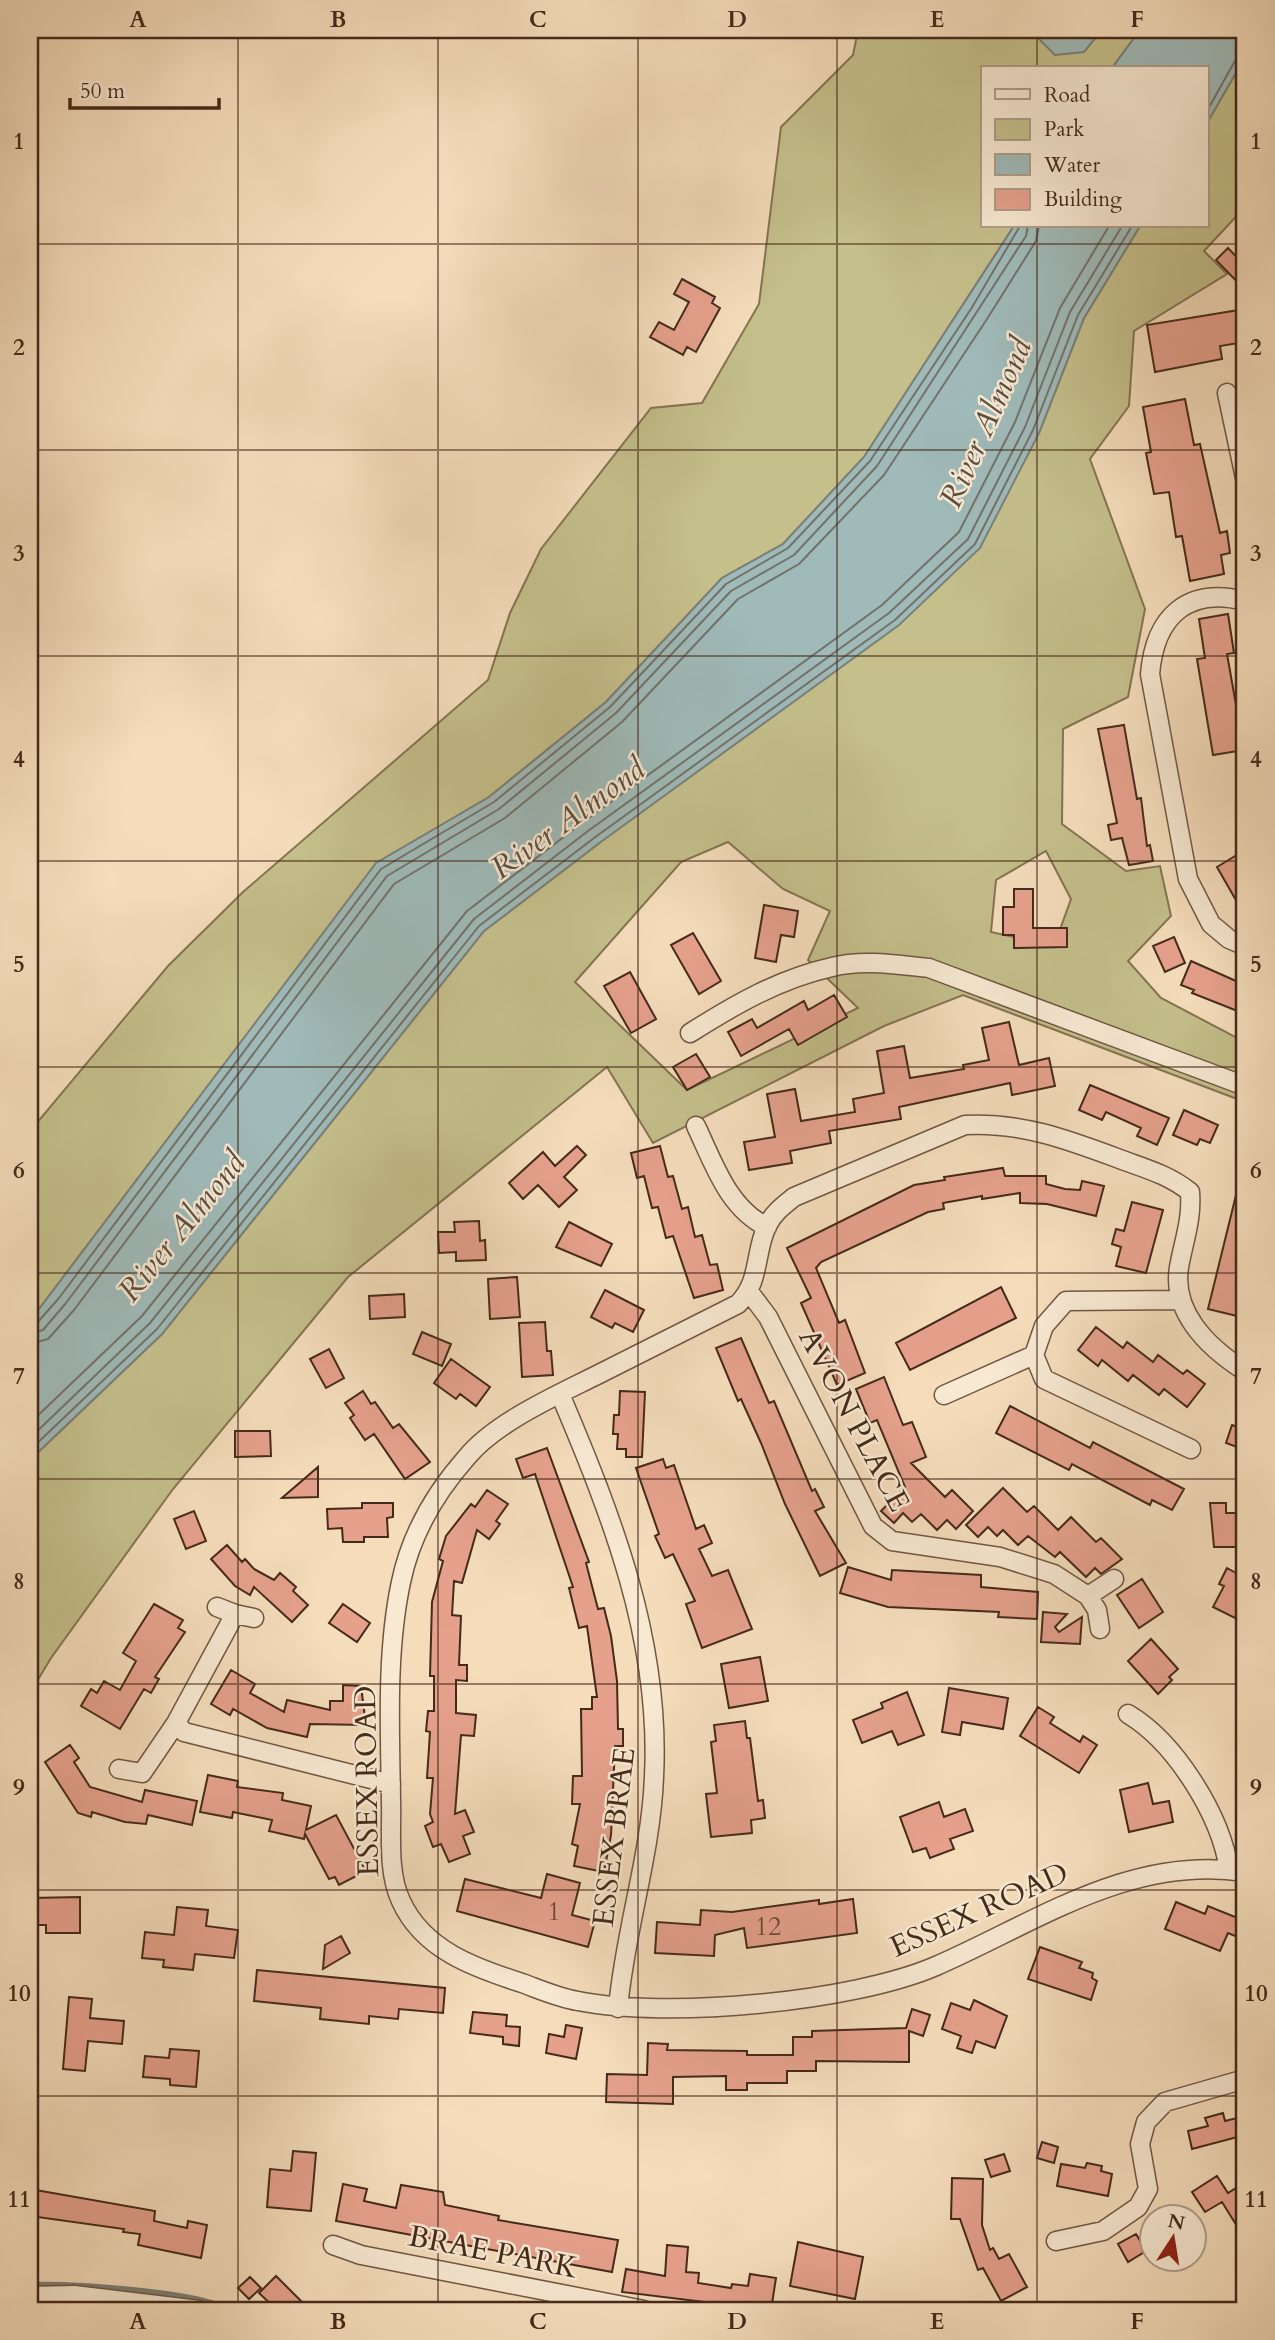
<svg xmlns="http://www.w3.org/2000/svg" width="1275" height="2340" font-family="Cardo,serif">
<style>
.green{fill:#c4bf8b;stroke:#847452;stroke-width:2;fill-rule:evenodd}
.water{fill:#9fbab9;stroke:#7b8079;stroke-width:2}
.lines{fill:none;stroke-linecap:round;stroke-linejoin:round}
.shore{stroke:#72726a;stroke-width:2}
.stream{stroke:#7b8079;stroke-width:6}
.building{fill:#e6a18d;stroke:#452a1a;stroke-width:2}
.street-casing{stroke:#715742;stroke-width:21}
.street{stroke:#f8e9d3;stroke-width:18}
.grid{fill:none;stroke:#452a1a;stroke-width:2;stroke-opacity:0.55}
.labels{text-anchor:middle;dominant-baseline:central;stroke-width:5;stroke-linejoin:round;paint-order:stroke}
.number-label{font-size:26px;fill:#6d4837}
.street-label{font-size:30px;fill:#452a1a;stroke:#f8e9d3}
.water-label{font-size:32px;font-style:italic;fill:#5c4e42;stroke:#f8e9d3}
.neatline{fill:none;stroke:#452a1a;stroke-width:2.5}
.grid-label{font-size:23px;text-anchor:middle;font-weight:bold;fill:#452a1a}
</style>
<rect width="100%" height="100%" fill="#f5ddbc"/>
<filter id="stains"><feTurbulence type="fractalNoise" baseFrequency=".00286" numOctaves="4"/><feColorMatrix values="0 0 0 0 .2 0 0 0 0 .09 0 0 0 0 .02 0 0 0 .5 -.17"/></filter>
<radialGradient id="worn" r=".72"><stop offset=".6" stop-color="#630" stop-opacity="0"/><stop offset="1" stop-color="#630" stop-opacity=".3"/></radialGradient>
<path class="green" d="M858,30H1140L1112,68H983V226H1014L864,457L783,544L722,578L606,702L489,797L376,864L30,1321V1131L168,966L243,892L488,680L510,613L541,549L651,408L702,403L759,304L781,127L853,55Z
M1245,57V207L1204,251L1227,274L1134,331L1129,406L1090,459L1145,609L1128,697L1063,729L1062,824L1126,871L1160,866L1171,916L1128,961L1161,998L1245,1042V1102L963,995L884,1026L653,1143L607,1067L348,1277L173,1489L51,1658L30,1693V1460L162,1334L484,931L598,844L1039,433L1084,318L1140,226H1207V123ZM728,842L783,889L830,911L808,960L858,1008L687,1090L575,982L681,862ZM1046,851L1071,899L1054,946L991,932L996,880Z"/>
<path class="water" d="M1030,30H1102L1084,52L1055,55Z
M1140,30H1245V57L1207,123V68H1112Z
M1014,226H1140L1084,318L1039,433L980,548L899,625L598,844L484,931L162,1334L30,1460V1321L376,863L489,797L606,702L722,578L783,544L864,457Z"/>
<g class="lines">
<path class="shore" d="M1207,111L1236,59L1245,55
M30,1325L37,1323L59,1298L381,869L494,802L610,707L726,584L788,548L870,461L971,309L1020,226
M30,1334L43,1330L66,1303L387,876L499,809L616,713L731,591L794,555L877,466L1026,236L1028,226
M30,1344L48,1339L74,1310L394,884L505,818L622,722L738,599L799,564L884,475L987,319L1036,241L1039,226
M30,1423L142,1316L467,911L582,823L882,605L959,532L1015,422L1060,308L1109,226
M30,1438L150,1323L474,919L588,831L889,613L968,539L1025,427L1070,312L1122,226
M30,1450L157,1329L479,926L594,838L895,620L975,544L1033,430L1078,315L1132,226"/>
<path class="stream" d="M30,2285C70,2284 197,2291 229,2310"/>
</g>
<path class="building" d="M1228,248L1245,266V290L1216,260Z
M682,279L715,297L712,303L720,308L696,352L687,347L683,355L650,337L659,322L674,330L689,302L674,294Z
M1245,309V342L1220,346L1222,359L1155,372L1147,325Z
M1185,399L1194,445L1200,444L1220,533L1227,531L1230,553L1221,555L1224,574L1190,581L1182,536L1176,537L1169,492L1154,494L1146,453L1151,452L1143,407Z
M1228,614L1234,653L1227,654L1244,750L1213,755L1197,659L1205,658L1199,619Z
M1124,725L1137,799L1141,798L1147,846L1150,845L1153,861L1129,865L1122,838L1111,840L1108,825L1117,823L1098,729Z
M1245,850V916L1217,867Z
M1014,889H1033V928H1067V947L1014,948V935H1003V907H1014Z
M764,905L798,911L794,937L781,935L776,962L755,958Z
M693,933L721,981L699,994L671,945Z
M1174,937L1185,963L1165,972L1153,946Z
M1191,961L1245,985V1014L1192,993L1194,990L1181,985Z
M630,972L656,1019L631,1033L604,986Z
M834,995L847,1017L798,1045L789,1029L741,1056L728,1032L752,1019L757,1028L804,1001L808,1010Z
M1009,1022L1019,1065L1049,1058L1055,1086L1012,1095L1010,1083L899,1107L901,1119L829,1131L831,1143L790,1151L792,1163L749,1170L744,1142L775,1137L767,1094L795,1089L801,1121L855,1112L853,1099L884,1093L877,1051L904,1046L910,1078L964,1069L963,1065L989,1060L982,1028Z
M696,1054L710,1077L687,1090L673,1067Z
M1090,1085L1169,1118L1157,1145L1137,1136L1141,1128L1106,1112L1102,1120L1079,1110Z
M1184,1110L1218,1125L1210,1143L1200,1139L1197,1145L1173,1135Z
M577,1146L586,1155L564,1177L577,1190L559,1207L538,1185L523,1199L509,1183L543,1152L555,1166Z
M660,1146L668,1177L673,1176L682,1209L688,1207L695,1237L702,1235L710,1265L717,1264L723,1290L694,1298L673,1236L666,1238L658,1207L652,1208L644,1176L637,1178L631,1153Z
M1003,1168L1005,1176H1046V1184L1065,1189L1080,1190L1082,1181L1104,1186L1096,1216L1047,1204L1020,1203V1193L982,1199V1196L943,1203L944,1209L928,1212L821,1262L816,1268L839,1323L845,1320L865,1373L837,1385L801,1303L811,1298L787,1248L914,1185L945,1180L944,1177Z
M1239,1183L1245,1184V1282L1237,1316L1208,1309Z
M1132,1202L1163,1210L1146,1273L1116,1266L1121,1247L1112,1244L1116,1229L1124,1231Z
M479,1221L480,1241L485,1240L486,1260L456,1261V1252L439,1253L438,1232H455L454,1222Z
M569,1222L612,1244L601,1266L556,1247Z
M517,1277L520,1317L490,1319L488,1279Z
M1001,1287L1016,1318L910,1370L896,1343Z
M605,1290L644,1310L633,1332L615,1323L612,1328L591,1317Z
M404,1294L405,1317L370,1319L369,1296Z
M545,1322L547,1351H551L553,1375L522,1377L519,1323Z
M1096,1327L1123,1348L1127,1342L1153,1362L1158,1355L1183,1374L1187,1370L1205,1384L1187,1407L1164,1389L1159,1395L1133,1375L1128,1381L1102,1360L1098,1366L1078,1350Z
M422,1332L451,1344L442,1366L413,1354Z
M741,1338L769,1403L774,1401L812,1491L815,1489L824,1507L815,1511L846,1563L820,1576L785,1504L761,1443L741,1399L738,1401L716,1348Z
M329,1349L344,1378L326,1388L310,1359Z
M451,1359L490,1387L476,1406L460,1394L456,1399L434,1383Z
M884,1377L903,1425L912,1422L926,1457L911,1463L945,1497L952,1490L973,1511L956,1529L947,1520L937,1530L921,1514L912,1522L903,1513L894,1523L881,1511L905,1487L877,1420L870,1423L856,1389Z
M363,1391L371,1404L375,1402L393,1428L399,1424L430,1462L405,1479L374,1434L365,1440L350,1418L354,1415L345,1403Z
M620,1391L645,1392L642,1457H626V1449H617L618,1434H613L614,1415H619Z
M1010,1406L1090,1448L1093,1442L1184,1489L1172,1510L1152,1500L1150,1505L1072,1464L1069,1470L996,1433Z
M1232,1425L1245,1430V1450L1226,1443Z
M235,1431H270L271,1456L235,1457Z
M547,1448L589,1562L586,1563L598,1609L604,1608L611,1636L617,1681L618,1729H623V1746H615L611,1835L604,1872L574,1866L578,1846L572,1844L580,1804H572L573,1776H582L581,1709H592V1697H597L587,1626L579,1628L569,1588L573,1587L535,1474L523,1478L516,1459Z
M663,1459L666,1468L674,1465L696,1529L704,1525L712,1543L699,1549L712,1576L728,1570L752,1629L702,1648L686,1604L695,1601L673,1554L665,1558L655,1536L659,1534L636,1468Z
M318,1467V1497L282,1498Z
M1003,1488L1027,1512L1034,1506L1058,1530L1071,1517L1096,1542L1101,1538L1122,1559L1101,1574L1095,1568L1086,1577L1060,1552L1055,1557L1028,1536L1018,1545L1003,1530L997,1536L988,1527L978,1537L966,1525Z
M487,1490L508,1504L496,1521L500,1524L489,1539L477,1530L462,1583L454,1581L452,1615L461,1616L459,1665H467V1681L456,1680V1713L476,1715L474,1736L461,1735L455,1814L465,1810L474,1832L463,1836L470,1854L449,1862L441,1844L433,1847L425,1826L433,1822L430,1814L433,1778H427L430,1732L426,1731L428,1711H434V1676H430L432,1602L443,1561L439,1559L446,1536L471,1504L475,1507Z
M362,1503H393V1517L387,1518L388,1537H364V1542H343L342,1528L328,1529L327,1509L362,1508Z
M1210,1503H1226V1513H1236L1237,1547H1214Z
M194,1511L206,1541L186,1549L174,1519Z
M227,1545L242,1562L245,1559L254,1569L274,1580L280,1573L296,1587L293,1591L308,1605L292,1622L254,1587L250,1595L235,1586L211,1559Z
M848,1567L891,1580L892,1570L981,1575V1587L1038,1592L1037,1619L998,1617L999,1612L888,1607L840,1593Z
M1227,1568L1245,1578V1623L1213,1607L1224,1586L1219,1584Z
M1142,1579L1163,1612L1139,1628L1117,1595Z
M154,1604L183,1620L178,1628L185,1632L155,1677L159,1679L151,1693L144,1689L120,1729L81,1706L91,1689L97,1693L104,1681L120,1690L136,1661L123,1653Z
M343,1604L370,1623L357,1642L329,1623Z
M1043,1612L1067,1614L1055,1627L1059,1632L1082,1617L1080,1644L1041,1642Z
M1151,1639L1178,1669L1169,1677L1172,1680L1158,1694L1128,1661Z
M760,1657L768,1701L729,1708L721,1664Z
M231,1670L255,1684L250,1693L284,1712L287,1700L330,1710V1701H343V1685L361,1686L366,1725L310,1724L307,1737L267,1728L233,1709L230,1715L211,1704Z
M949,1688L1008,1698L1003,1729L962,1722L960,1735L942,1732Z
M907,1692L924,1735L898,1745L892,1731L862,1743L853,1720L883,1708L881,1703Z
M1038,1707L1054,1717L1050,1723L1080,1742L1083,1736L1097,1745L1079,1773L1020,1736Z
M745,1721L747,1738H750L758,1801L763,1800L765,1818L751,1820L752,1833L711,1837L706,1794L717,1793L711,1742L716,1741L714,1725Z
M70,1745L79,1758L74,1762L90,1787L142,1802L145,1790L197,1801L192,1825L148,1815L146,1824L125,1822L92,1812L91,1817L78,1813L45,1762Z
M208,1775L238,1781L237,1787L283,1793L282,1800L311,1806L306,1830L336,1815L366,1871L339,1885L335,1877L329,1879L305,1834L304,1839L269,1831L272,1820L233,1812L232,1818L200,1812Z
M1148,1783L1153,1804L1169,1801L1173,1822L1129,1832L1120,1790Z
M939,1802L944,1817L965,1809L973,1831L950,1839L954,1849L930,1858L926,1848L913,1852L900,1817Z
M547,1874L580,1883L572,1915L595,1921L588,1947L457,1911L465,1879L541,1898Z
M80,1897V1933H46V1925H30V1898Z
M853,1899L857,1933L747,1948L744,1928L715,1935L714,1956L655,1953L657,1922L700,1925L701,1910L732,1912L819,1900V1904Z
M1176,1902L1205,1914L1208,1906L1245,1921V1940L1228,1933L1220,1951L1165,1929Z
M177,1907L208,1910L206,1926L238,1930L234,1958L195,1954L193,1970L163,1967L164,1960L142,1958L145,1932L174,1935Z
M341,1936L350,1953L323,1969L325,1945Z
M1040,1947L1082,1962L1079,1968L1093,1973L1092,1978L1097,1981L1091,2000L1028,1979Z
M257,1970L445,1988L443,2013L399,2009L398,2019L369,2016V2024L320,2019L321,2008L254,2001Z
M69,1997L92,1999L90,2018L124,2021L122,2044L88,2041L85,2071L63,2069Z
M974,2000L1007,2016L995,2048L976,2041L972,2053L957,2048L961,2036L942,2029L951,2003L970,2010Z
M912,2009L930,2015L923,2036L909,2031V2062L816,2061V2071H787V2083H747V2090H726V2076L673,2077V2104L606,2102L607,2074L647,2075L648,2043L668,2044L667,2050L747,2051V2055H793V2037H812V2031L906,2028Z
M473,2012L507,2015L506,2026L520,2027L519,2046L503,2044V2037L470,2033Z
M566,2025L582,2028L576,2059L546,2053L549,2034L564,2037Z
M170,2049L199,2051L196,2087L170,2085V2079L143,2077L145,2056L169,2058Z
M1223,2113L1225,2121L1245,2116V2135L1192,2149L1188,2131L1208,2126L1205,2118Z
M1042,2142L1058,2147L1054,2163L1037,2158Z
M293,2151L316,2153L311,2211L267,2207L270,2169L291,2171Z
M1004,2154L1010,2171L991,2177L985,2160Z
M1087,2163L1102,2166L1101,2171L1112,2174L1108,2196L1057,2186L1061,2164L1085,2168Z
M1217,2176L1228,2193L1245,2182V2239L1222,2202L1205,2212L1192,2192Z
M952,2178L983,2179L982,2225L990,2250L993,2248L999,2259L1009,2254L1027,2287L1001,2301L983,2268L978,2270L960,2219H951Z
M343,2184L367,2189L364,2201L396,2208L401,2185L443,2192L445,2205L499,2216L498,2220L618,2240L612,2272L336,2221Z
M30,2189L155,2211L154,2221L187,2228L188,2221L207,2225L201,2258L138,2245L140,2234L123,2232L124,2229L30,2216Z
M1136,2234L1146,2251L1128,2262L1118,2244Z
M798,2242L863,2257L855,2299L790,2286Z
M667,2245L688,2247L686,2272L699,2273L698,2283L731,2288L732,2284L748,2286L750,2274L776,2278L771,2310L622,2292L626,2269L665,2276Z
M276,2276L310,2310H277L259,2293Z
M250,2277L261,2288L249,2299L238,2288Z"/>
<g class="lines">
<g class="street-casing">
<path id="street" d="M1227,393L1245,478
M1245,601C1187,586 1155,617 1150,674L1188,879L1211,924L1229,939L1245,946
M690,1033C736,1004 779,979 832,967C863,959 898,965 929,968L1245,1086
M696,1126C714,1164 728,1208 767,1227
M750,1293L768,1317L873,1526L892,1541L1000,1557L1054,1574L1088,1596L1097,1610L1100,1629
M1179,1300L1066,1301L1044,1326L1034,1355L1044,1379L1191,1449
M1245,1371C1207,1347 1169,1310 1180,1262C1185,1237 1192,1218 1190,1192C1168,1174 1143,1168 1117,1158C1066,1139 1020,1122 965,1125L794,1197C784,1205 773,1213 767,1226C754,1253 761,1281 738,1304C690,1328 642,1352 595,1376C555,1396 495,1423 467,1457C435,1493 411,1534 401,1582C386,1652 390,1729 391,1801C392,1832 387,1872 401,1901C423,1950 475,1968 522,1983C541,1990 559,1998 578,2001C667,2019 853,2002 936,1966C1035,1923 1131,1854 1245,1872
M560,1394C612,1516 661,1641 654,1777C651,1855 625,1930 618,2008
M944,1395L1034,1355
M1088,1596L1114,1579
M235,1614L254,1618
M1128,1714C1175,1742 1221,1815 1229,1870
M176,1723L184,1732L391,1784
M119,1769L142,1773L176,1723L235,1614L217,1607
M1056,2241L1103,2231L1138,2207L1148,2189L1140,2144L1146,2122L1165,2102L1245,2079
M333,2245L361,2255L644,2310
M30,2296L74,2295L199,2310"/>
</g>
<use href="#street" class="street"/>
</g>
<path class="grid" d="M238,30V2310M438,30V2310M638,30V2310M837,30V2310M1037,30V68M1037,226V2310M30,244H1245M30,450H1245M30,656H1245M30,861H1245M30,1067H1245M30,1273H1245M30,1479H1245M30,1684H1245M30,1890H1245M30,2096H1245"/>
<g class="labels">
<g class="number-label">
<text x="554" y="1911">1</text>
<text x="768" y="1926">12</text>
</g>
<g class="street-label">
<text transform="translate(854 1420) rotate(62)">AVON PLACE</text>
<text transform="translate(367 1781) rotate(-91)">ESSEX ROAD</text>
<text transform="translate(614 1837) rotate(-83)">ESSEX BRAE</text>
<text transform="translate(979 1910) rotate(-24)">ESSEX ROAD</text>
<text transform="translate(493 2252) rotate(11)">BRAE PARK</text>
</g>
<g class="water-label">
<text transform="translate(986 423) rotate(-66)">River Almond</text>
<text transform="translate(568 819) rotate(-36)">River Almond</text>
<text transform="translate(182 1227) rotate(-51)">River Almond</text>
</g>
</g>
<rect width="1275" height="2340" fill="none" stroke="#f5ddbc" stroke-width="77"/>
<rect x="981" y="66" width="228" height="161" fill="#f8e9d3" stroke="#b09d89" stroke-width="2"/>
<rect x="995" y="89" width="35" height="10" fill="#f8e9d3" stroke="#b09d89" stroke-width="2"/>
<text x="1044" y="102" font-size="21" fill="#452a1a">Road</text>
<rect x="995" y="119" width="35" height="21" fill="#c4bf8b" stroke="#b09d89" stroke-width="2"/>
<text x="1044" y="136" font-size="21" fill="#452a1a">Park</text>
<rect x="995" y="154" width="35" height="21" fill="#9fbab9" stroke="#b09d89" stroke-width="2"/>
<text x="1044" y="172" font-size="21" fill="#452a1a">Water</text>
<rect x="995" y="189" width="35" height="21" fill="#e6a18d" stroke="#b09d89" stroke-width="2"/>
<text x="1044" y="206" font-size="21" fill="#452a1a">Building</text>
<g transform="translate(1173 2238) rotate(12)"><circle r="33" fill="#f8e9d3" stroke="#b09d89" stroke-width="2"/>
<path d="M0-5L12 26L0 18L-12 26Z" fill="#8f2418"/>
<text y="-10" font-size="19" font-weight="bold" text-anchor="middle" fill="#452a1a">N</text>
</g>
<path d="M70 98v10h149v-10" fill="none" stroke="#452a1a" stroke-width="3.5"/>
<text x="80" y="98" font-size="21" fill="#452a1a" stroke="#f8e9d3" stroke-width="5" paint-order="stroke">50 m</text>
<rect x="38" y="38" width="1198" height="2264" class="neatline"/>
<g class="grid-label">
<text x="138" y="27">A</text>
<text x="338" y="27">B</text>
<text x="538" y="27">C</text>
<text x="737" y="27">D</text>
<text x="937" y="27">E</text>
<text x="1137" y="27">F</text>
<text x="19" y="149">1</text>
<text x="1256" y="149">1</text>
<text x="19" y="355">2</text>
<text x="1256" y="355">2</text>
<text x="19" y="561">3</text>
<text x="1256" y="561">3</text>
<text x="19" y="767">4</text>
<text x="1256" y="767">4</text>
<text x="19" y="972">5</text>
<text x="1256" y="972">5</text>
<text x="19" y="1178">6</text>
<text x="1256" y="1178">6</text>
<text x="19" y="1384">7</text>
<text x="1256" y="1384">7</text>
<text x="19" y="1589">8</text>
<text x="1256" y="1589">8</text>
<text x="19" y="1795">9</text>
<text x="1256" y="1795">9</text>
<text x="19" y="2001">10</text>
<text x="1256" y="2001">10</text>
<text x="19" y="2207">11</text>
<text x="1256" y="2207">11</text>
<text x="138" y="2329">A</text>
<text x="338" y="2329">B</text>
<text x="538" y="2329">C</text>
<text x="737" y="2329">D</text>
<text x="937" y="2329">E</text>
<text x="1137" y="2329">F</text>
</g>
<rect width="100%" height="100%" filter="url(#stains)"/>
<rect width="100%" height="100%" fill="url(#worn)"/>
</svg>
